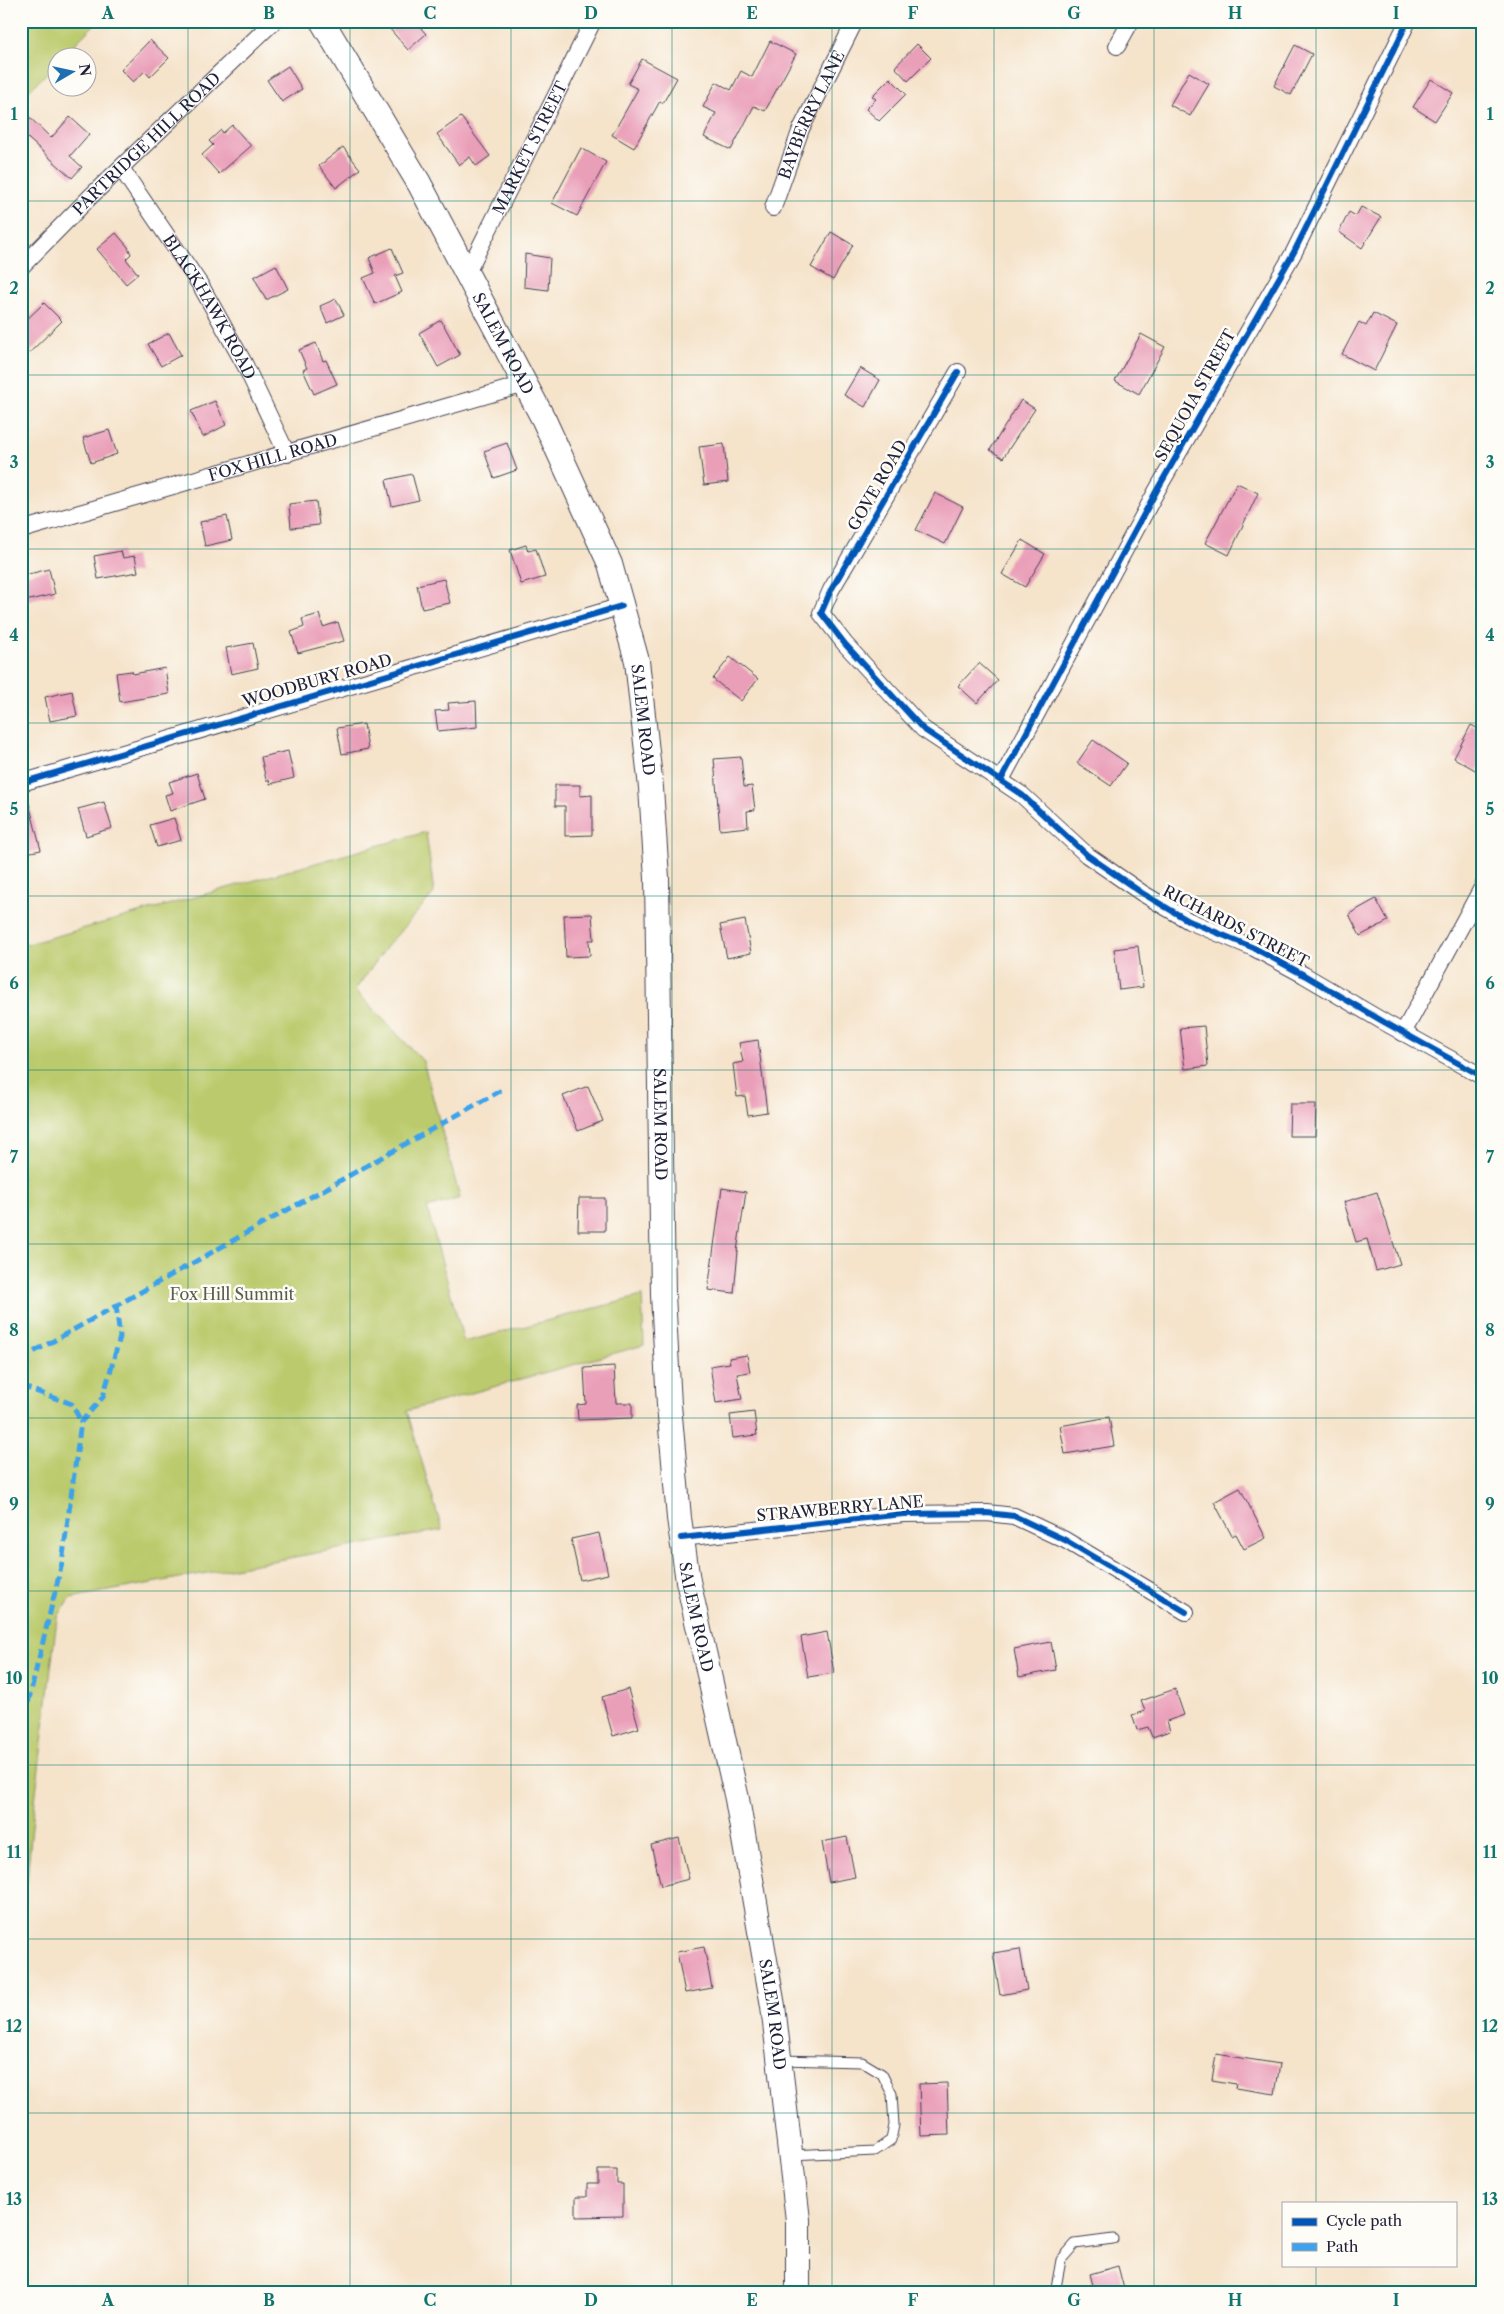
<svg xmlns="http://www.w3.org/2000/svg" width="1504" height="2314" font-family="'Libre Caslon Text',serif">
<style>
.green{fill:#bbca6c;stroke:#6e7654}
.building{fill:#ea9fb9}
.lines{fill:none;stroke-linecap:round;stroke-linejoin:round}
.service-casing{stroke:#423f50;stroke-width:11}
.minor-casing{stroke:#423f50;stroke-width:18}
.secondary-casing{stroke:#423f50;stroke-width:26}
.service{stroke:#fff;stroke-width:9}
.minor{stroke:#fff;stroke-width:16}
.secondary{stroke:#fff;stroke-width:24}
.quiet{stroke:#3ea2ec;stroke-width:5;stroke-dasharray:10 5;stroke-linecap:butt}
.cycleway-casing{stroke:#fdfcf7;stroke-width:9}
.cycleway{stroke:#0057b8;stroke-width:6}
.grid{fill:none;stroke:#0f766e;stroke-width:1;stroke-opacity:0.55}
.labels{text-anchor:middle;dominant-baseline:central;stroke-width:5;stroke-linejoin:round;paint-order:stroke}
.street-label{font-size:16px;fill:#22223b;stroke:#fdfcf7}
.park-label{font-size:16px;fill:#585d4c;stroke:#fdfcf7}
.neatline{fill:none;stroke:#0f766e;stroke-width:2}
.grid-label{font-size:16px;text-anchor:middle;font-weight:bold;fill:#0f766e}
</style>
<rect width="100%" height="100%" fill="#fdfcf7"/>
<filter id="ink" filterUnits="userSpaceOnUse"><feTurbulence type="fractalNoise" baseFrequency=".02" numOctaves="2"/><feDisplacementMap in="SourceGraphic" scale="10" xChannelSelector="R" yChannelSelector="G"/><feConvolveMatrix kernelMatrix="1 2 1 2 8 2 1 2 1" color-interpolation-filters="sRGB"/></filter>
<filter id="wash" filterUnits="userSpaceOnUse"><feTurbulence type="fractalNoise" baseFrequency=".0096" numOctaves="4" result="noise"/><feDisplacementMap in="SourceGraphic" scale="20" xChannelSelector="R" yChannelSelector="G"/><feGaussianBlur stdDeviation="1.12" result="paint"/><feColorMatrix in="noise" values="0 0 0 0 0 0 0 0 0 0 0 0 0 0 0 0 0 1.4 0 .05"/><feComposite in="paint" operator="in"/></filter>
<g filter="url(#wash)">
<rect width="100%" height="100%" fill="#f5e3ca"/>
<path class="green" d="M21,21H98L62,57L58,58L57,63L21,99Z
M426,832L434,893L389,944L355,990L423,1061L460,1198L427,1208L464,1342L642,1296L644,1345L407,1411L442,1530L70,1598L57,1618L32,1826L21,1945V946Z"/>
<g id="blocks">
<path class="building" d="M383,21H415L426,34L408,50Z
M150,40L169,58L150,77L145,71L133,82L121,70Z
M770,41L796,54L765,111L754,106L731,150L704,137L716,113L703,107L716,82L731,90L741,71L752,77Z
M917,44L931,58L908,81L895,67Z
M1295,45L1312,54L1291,95L1274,86Z
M642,59L677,78L663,103L660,101L634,148L612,135L638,89L628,84Z
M288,66L302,89L282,102L267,80Z
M1189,72L1209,84L1190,116L1170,105Z
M890,78L906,94L879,121L866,109L876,99L872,96Z
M1431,79L1453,93L1435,121L1413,107Z
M21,109L51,138L70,117L89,134L70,156L82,167L72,178L21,132Z
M461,117L490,156L476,166L470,157L459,165L437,134Z
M232,125L251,146L219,174L202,155L213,145L209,141L221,130L223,133Z
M343,147L360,169L336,188L319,166Z
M581,148L606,162L577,216L552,203Z
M1361,207L1381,217L1362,248L1339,232L1349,212L1356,216Z
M831,232L853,245L833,280L811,267Z
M116,233L128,247L131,254L126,259L138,274L126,284L97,249Z
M392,248L403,273L395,276L402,292L375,304L363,278L375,273L369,258Z
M525,254L550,258L548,290L524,287Z
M276,265L288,289L266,300L254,277Z
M336,299L344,315L327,323L320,306Z
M44,303L62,321L21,361V325Z
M1373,313L1397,325L1374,371L1342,354L1359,322L1366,326Z
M441,320L460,355L438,367L419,333Z
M169,333L181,355L161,366L148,344Z
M1141,334L1165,347L1139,394L1115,381Z
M316,343L323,361L326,360L337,384L314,394L303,370L307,368L299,350Z
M860,368L880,380L865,407L844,395Z
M1021,400L1035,409L1003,458L990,450Z
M215,401L226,425L203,437L191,411Z
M109,430L117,454L91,463L83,438Z
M507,443L517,470L494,478L484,451Z
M724,444L728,482L704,485L699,447Z
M412,474L419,500L392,506L386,480Z
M1237,483L1258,493L1229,555L1205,543Z
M935,493L963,507L945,544L916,530Z
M316,501L319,525L291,528L289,504Z
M227,516L232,540L205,546L200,522Z
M1022,540L1045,554L1025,587L1002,574Z
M526,545L528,551L536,549L545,577L521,584L510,550Z
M121,551L123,558L135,556L138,572L98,579L94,556Z
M49,569L55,594L21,602V576Z
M444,579L450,603L422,609L417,585Z
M319,614L323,627L338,622L344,641L298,653L291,632L304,627L302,619Z
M253,643L258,668L231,674L226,648Z
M730,657L758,679L741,701L713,679Z
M979,663L998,680L977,703L958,686Z
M165,668L169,694L120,702L116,673L132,671L133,674Z
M72,691L77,716L50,721L45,697Z
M476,701L477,727L438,731L435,711L449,710L448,703Z
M364,724L368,749L342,754L337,728Z
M1471,725L1483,731V760L1477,771L1454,758Z
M1093,740L1127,763L1111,786L1077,763Z
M288,751L294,778L270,784L269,780H266L261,757Z
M741,757L744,787L752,786L755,810L747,811L748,827L720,830L714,759Z
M197,773L205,799L170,811L165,795L173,793L169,782Z
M555,785H580V796L592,795V835L565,836V806H555Z
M27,796L41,850L21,854V797Z
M104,802L112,828L86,836L78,809Z
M174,818L181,840L157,847L150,825Z
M1376,899L1388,921L1360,936L1349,914Z
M592,914L594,940H589L590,956L566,957L564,915Z
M745,920L751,953L727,958L720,925Z
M1138,946L1143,987L1119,990L1114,949Z
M1204,1026L1208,1066L1185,1069L1180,1028Z
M758,1040L767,1112L748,1115L745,1096L737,1097L733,1064L743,1062L739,1043Z
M588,1086L603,1121L578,1131L563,1096Z
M1290,1104H1316L1315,1136H1289Z
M722,1188L746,1192L737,1251H738L734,1293L708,1290Z
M1377,1192L1400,1264L1376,1271L1367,1239L1356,1242L1344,1202Z
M579,1198H605V1231H578Z
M747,1355L750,1372L737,1374L742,1399L716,1403L710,1366L730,1363L729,1358Z
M614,1366L616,1403H632V1418L578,1420L577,1405L586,1404L584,1368Z
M754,1412L757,1435L733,1438L730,1415Z
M1109,1417L1114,1446L1065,1454L1060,1426Z
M1240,1488L1266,1538L1244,1549L1236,1534L1232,1536L1214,1502Z
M599,1533L608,1574L580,1580L571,1539Z
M827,1632L834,1673L808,1677L801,1637Z
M1051,1642L1056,1670L1019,1677L1014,1649Z
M628,1689L639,1728L613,1736L602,1697Z
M1175,1689L1184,1715L1167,1721L1170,1731L1152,1737L1148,1727L1137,1730L1132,1715L1145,1711L1141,1701Z
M847,1837L855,1877L829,1882L822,1842Z
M679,1838L689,1879L661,1886L651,1845Z
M704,1947L712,1988L685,1993L677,1952Z
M1020,1949L1027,1990L1000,1995L993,1953Z
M1216,2054L1280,2064L1275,2094L1235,2088L1236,2084L1212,2080Z
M947,2083L949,2135L921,2136L919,2084Z
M598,2170H617V2184H623V2216L576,2217V2197H587V2184H598Z
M1118,2266L1125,2293H1095L1090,2274Z"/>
</g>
</g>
<g filter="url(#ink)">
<use href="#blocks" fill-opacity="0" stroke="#423f50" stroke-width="1"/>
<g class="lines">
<g class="service-casing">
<path id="service" d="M780,2060L862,2062L882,2074L892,2094L894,2125L891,2140L875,2151L791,2155
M1055,2293L1061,2260L1075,2244L1113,2239"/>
</g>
<g class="minor-casing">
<g id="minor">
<path d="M1117,46L1131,21"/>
<path id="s1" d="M121,168L201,286L245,365L287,454"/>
<path id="s2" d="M773,208L801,129L855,21"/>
<path id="s3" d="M21,267L90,197L274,21"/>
<path id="s4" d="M467,273L593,21"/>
<path d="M958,372L831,590L821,613L845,644L923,729L1022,795L1087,855L1142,893L1189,921L1254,948L1304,975L1384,1022L1483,1077"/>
<path id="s5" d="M21,530L525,384"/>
<path d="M1001,780L1157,490L1294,252L1408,21"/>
<path d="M21,783L622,606"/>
<path d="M1403,1033L1483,886"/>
<path d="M681,1538L903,1514L987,1513L1014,1516L1065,1540L1186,1612"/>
</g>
</g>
<g class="secondary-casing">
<g id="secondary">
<path id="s6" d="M322,21L419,183L544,420L610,564L637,661L651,788L657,878L663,1295L669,1405L679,1518L688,1581L737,1799L773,2006L798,2220V2293"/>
</g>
</g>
<use href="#service" class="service"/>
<use href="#minor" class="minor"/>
<use href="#secondary" class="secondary"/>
<path class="quiet" d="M21,1359L502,1090
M21,1386L72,1404L81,1422
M21,1732L62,1563L81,1422L103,1397L120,1337L116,1305"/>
<g class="cycleway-casing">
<path id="cycleway" d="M958,372L831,590L821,613L845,644L923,729L1022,795L1087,855L1142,893L1189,921L1254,948L1304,975L1384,1022L1483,1077
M1001,780L1157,490L1294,252L1408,21
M21,783L622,606
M681,1538L903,1514L987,1513L1014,1516L1065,1540L1186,1612"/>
</g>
<use href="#cycleway" class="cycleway"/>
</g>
</g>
<path class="grid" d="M188,21V2293M350,21V2293M511,21V2293M672,21V2293M832,21V2293M994,21V2293M1154,21V2293M1316,21V2203M21,201H1483M21,375H1483M21,549H1483M21,723H1483M21,896H1483M21,1070H1483M21,1244H1483M21,1418H1483M21,1591H1483M21,1765H1483M21,1939H1483M21,2113H1483M1316,2265V2293"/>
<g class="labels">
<g class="street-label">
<text stroke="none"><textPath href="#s2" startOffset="101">BAYBERRY LANE</textPath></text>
<text stroke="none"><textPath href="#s3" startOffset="176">PARTRIDGE HILL ROAD</textPath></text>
<text stroke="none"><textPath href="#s4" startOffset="140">MARKET STREET</textPath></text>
<text stroke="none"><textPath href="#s1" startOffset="165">BLACKHAWK ROAD</textPath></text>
<text stroke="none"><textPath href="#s6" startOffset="370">SALEM ROAD</textPath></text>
<text transform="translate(1195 395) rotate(-61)">SEQUOIA STREET</text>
<text stroke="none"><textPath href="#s5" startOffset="262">FOX HILL ROAD</textPath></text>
<text transform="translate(877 485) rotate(-60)">GOVE ROAD</text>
<text transform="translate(317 680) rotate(-16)">WOODBURY ROAD</text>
<text stroke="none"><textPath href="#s6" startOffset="775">SALEM ROAD</textPath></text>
<text transform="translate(1236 926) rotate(27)">RICHARDS STREET</text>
<text stroke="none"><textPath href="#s6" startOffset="1180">SALEM ROAD</textPath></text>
<text transform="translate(840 1508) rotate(-5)">STRAWBERRY LANE</text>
<text stroke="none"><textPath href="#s6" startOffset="1675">SALEM ROAD</textPath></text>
<text stroke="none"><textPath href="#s6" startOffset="2080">SALEM ROAD</textPath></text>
</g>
<g class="park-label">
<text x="232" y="1294">Fox Hill Summit</text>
</g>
</g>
<rect width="1504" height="2314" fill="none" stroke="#fdfcf7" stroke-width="55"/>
<rect x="1282" y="2202" width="175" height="65" fill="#fdfcf7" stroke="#a5a5ac"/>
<rect x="1292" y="2218" width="25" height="8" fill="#0057b8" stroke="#a5a5ac"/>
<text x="1326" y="2226" font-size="15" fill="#22223b">Cycle path</text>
<rect x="1292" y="2243" width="25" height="8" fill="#3ea2ec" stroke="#a5a5ac"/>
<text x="1326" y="2252" font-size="15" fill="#22223b">Path</text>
<g transform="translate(72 72) rotate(81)"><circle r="24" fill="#fdfcf7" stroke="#a5a5ac"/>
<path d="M0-4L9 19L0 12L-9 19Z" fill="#1f6fb2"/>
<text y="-8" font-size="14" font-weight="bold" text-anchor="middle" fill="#22223b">N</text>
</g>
<rect x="28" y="28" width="1448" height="2258" class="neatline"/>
<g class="grid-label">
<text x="108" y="19">A</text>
<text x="269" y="19">B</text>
<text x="430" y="19">C</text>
<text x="591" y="19">D</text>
<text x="752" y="19">E</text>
<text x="913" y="19">F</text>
<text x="1074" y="19">G</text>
<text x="1235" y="19">H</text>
<text x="1396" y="19">I</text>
<text x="14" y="120">1</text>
<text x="1490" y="120">1</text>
<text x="14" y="294">2</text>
<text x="1490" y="294">2</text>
<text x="14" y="468">3</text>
<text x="1490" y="468">3</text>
<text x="14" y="641">4</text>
<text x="1490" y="641">4</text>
<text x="14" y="815">5</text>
<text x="1490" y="815">5</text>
<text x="14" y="989">6</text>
<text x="1490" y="989">6</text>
<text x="14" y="1163">7</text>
<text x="1490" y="1163">7</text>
<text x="14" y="1336">8</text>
<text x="1490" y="1336">8</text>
<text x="14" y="1510">9</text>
<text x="1490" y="1510">9</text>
<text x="14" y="1684">10</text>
<text x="1490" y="1684">10</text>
<text x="14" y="1858">11</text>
<text x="1490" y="1858">11</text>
<text x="14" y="2032">12</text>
<text x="1490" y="2032">12</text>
<text x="14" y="2205">13</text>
<text x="1490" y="2205">13</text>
<text x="108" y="2306">A</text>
<text x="269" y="2306">B</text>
<text x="430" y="2306">C</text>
<text x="591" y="2306">D</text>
<text x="752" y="2306">E</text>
<text x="913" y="2306">F</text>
<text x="1074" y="2306">G</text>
<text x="1235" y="2306">H</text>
<text x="1396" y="2306">I</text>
</g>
</svg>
